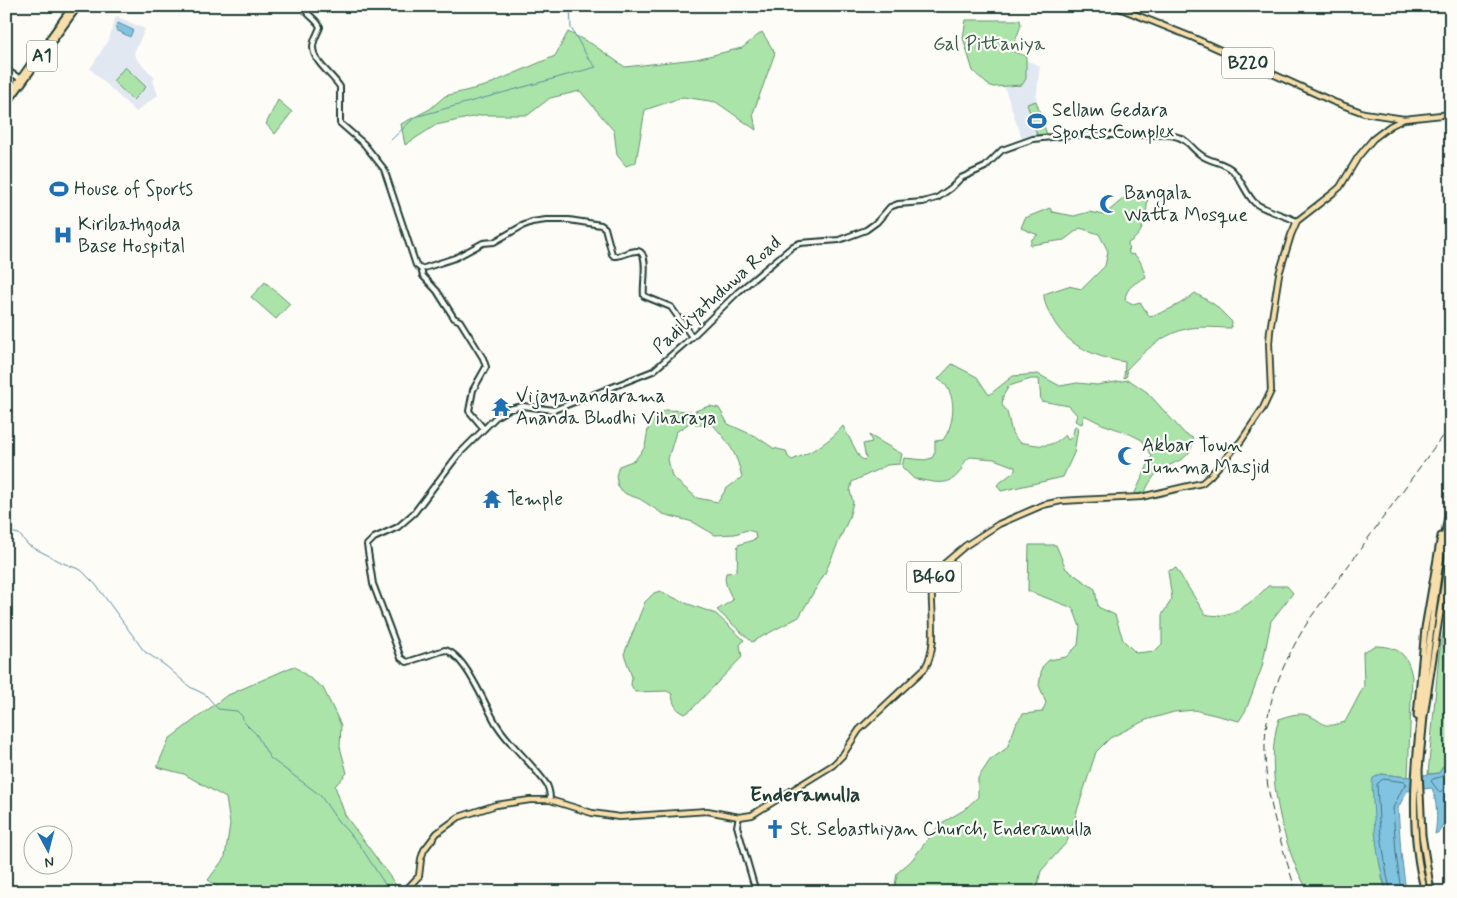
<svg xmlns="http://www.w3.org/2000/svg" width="1457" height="898" font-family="Mynerve,sans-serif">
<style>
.built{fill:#e2e8f2}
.green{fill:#abe4a9;stroke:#65906e}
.water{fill:#81c4e1;stroke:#5a8e9c}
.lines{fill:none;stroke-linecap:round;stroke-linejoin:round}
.shore{stroke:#467379;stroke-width:1}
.stream{stroke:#5a8e9c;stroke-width:1}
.secondary-casing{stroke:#1f3d34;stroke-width:8}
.primary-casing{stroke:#1f3d34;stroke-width:8}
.highway-casing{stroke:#1f3d34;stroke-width:9}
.secondary{stroke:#fdfcf7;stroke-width:4}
.primary{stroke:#f8deab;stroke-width:4.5}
.highway{stroke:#f8deab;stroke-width:5}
.rail{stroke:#1f3d34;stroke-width:1;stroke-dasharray:8 4;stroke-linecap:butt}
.labels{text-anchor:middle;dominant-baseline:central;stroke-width:4.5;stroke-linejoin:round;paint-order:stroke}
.shield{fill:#fdfcf7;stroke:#62766e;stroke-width:1}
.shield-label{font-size:18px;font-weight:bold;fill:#1f3d34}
.park-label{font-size:19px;fill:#3b5e4b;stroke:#fdfcf7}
.poi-label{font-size:19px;fill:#1f3d34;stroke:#fdfcf7;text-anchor:start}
.street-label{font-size:19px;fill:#1f3d34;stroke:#fdfcf7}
.quarter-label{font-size:21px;font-weight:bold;fill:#1f3d34;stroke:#fdfcf7}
</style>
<rect width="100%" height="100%" fill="#fdfcf7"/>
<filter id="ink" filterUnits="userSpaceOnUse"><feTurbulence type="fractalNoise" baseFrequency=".02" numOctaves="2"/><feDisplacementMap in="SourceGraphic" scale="10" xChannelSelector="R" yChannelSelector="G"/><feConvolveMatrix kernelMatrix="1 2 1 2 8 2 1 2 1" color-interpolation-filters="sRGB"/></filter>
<g filter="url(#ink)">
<path class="built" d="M116,16L145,29L134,53L137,59L155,78L153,80L158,95L136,112L90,69L109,39Z
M1026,60L1040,66L1036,101L1027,104L1038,138L1023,142L1004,86L1016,87L1026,79Z"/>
<path class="green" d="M966,20H1020L1021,25L1013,47L1014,52L1026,56V79L1022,85L993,87L987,84L973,71L963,38Z
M568,32L592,44L625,67L696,59L742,48L762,32L775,53L753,113L756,130L716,102L683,97L645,110L636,162L626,166L617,155L614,131L580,91L550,98L528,115H482L436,125L405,145L401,124L430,109L445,96L485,86L555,56Z
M125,67L146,87L133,100L113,81Z
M278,100L292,112L275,134L266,124Z
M1036,101L1048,138H1038L1027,104Z
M1140,195L1148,197C1146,214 1146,234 1128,243L1129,254C1141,254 1142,268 1146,277C1135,283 1126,287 1125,300L1133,304L1140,302L1150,317C1167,311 1182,304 1195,293L1215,305L1232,322L1231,328C1218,328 1204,326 1191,328C1165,332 1144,351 1126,370L1127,376L1124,378L1125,362C1094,357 1065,345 1051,316C1047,308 1044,303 1044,294L1068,286L1082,289L1105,266L1108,251L1099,234L1080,228L1064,240L1030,245L1032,239L1038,235L1021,228L1025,218L1050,208L1052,212L1074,216L1089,212L1104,215L1124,198Z
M265,282L290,304L276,319L251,297Z
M952,364L977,377L989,395L1013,376L1038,374L1060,386L1077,383L1097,385L1129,380L1147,392L1185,434L1193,438C1192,461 1177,459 1162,470C1153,475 1149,483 1145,492L1134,495L1152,456L1142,440L1128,433L1102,424L1084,415L1082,424L1075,421L1077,415L1069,406L1041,401L1039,379H1031L1009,386L1003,396L1002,405L1007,412L1012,433L1019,442C1038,445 1049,450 1065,435L1068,440L1072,437L1075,426L1078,428L1074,453L1063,477L1001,491L997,485L1015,471V467L994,459L970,457C962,463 964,466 959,473C947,489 930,480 914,479L902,467L904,458L925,460L932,458L935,452V441L943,440C953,427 957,402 947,387C945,384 941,381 938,379Z
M709,406L719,408L728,424L757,437L773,448L786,451L788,457L792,460C810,453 830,442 843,426L860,458L864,460L866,458L863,444L872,442L869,435L902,454L900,464L887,465L852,482L850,491L853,502L849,518L825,573L799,617L752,642L717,610L733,600C729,591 723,583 726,573L736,572C739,563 736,555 738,545L756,539L755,532L747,530L735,534L715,535L693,522L663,514L640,499L626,494L618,487L616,476L619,466L635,460L645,447L649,423L665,410L691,411V422L676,432L668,459L672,477L697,498L718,502L726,489L742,477C737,454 729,442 713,425H696L695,411Z
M1029,545H1056L1066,569L1095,589L1098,607L1115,615L1123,640L1136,653L1155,651L1162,644V615L1172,599L1168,571L1176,568L1205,614C1229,621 1252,603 1268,586H1287L1293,593L1271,621L1262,667L1246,710L1239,721L1194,710L1174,712L1146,720L1110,738L1096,752L1067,842L1041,871L1037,888L1032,892H894L897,873L911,861L940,824L964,810L978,797V778L990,760L1007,748L1017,722L1023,714L1042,712L1046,703L1039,685L1042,667L1049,660L1066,657L1078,645L1080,627L1073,608L1028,591Z
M1451,590V645L1445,657L1451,709V751L1450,755L1439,773L1428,774L1439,655Z
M660,591L683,602L716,614L744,640L740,645L742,657L691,710L685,714C675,709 673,704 672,694L667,691L635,692L631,685L632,677L624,654L645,602L654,593Z
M1375,646C1398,646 1408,654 1412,677L1408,777L1382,774V878L1387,892H1309C1283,852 1263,764 1279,719C1286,716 1300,712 1307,715C1327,722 1319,730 1345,722L1364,686L1363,652Z
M294,666L323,688L341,725L340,747L347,773L335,786L345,815L401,892H303L301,890L270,886L252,892H224L208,880L225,857L230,824L226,798L184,774L157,767L169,739L226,696Z"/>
<path class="water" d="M118,23L133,30L130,37L116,30Z
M1451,645V709L1445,656Z
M1451,751V785L1445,797L1447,811L1446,819L1439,832L1435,834C1438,819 1437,802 1432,788L1407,791L1398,808L1401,853L1406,892H1387C1375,857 1374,819 1372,783L1373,778L1381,774L1408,777L1439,773L1450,755Z"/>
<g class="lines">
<path class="shore" d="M1451,764L1443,776L1433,779L1431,781L1440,793L1446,786L1451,785
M1391,892L1387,876L1379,820L1377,784L1383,779L1405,782L1407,784L1402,789L1393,808L1396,853L1401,892"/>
<path class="stream" d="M390,141L415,117L596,67L588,58L571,28L570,6
M6,531L19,534L28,545L63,563L81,570L96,585L144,651L166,666L190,687L206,695L218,709L237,711L242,716L244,722L256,734L270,758L320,795L338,821L359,844L390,892"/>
<g class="secondary-casing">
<path id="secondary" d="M303,6C306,15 317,19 320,27C318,33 313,40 313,47C313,62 333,75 340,87V123L364,144L384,169L416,265L421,269L423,276L437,291L454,318L460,321L483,358L486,367L473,390L469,411L484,429
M6,70L21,79
M421,269L455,258L483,243L494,242L522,226L532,222L546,220H569L601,225L605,228L612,254L614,256C622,257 630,250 638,251C650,253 642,286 644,296L671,307L692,337
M550,800C550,796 549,789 547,785C533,764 511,747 497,725C486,708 466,655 445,650L407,662L401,658L373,584L367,545L374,538L398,527L414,513L458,455L497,416L509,409L523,406L554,410L653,371L692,337L738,292L793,246L800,243L839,240L866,230L877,222L890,207L898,204L923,202L937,198L951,188L961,178L985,167L1002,150L1033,139L1071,135H1168C1191,137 1189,150 1206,158C1216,163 1226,163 1233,171C1242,180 1246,195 1255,203C1262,209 1288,217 1297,221
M739,817L737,826L756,892"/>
</g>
<g class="primary-casing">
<path id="primary" d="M1114,6L1194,38L1334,102L1364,113L1404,119L1451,114
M404,892L419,876L421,859L424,850L437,833L459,817L496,805L530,800H550L592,813L619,817L707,811L739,817L752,815L833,765L842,756L859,730L925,668C939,644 930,611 932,583L934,576L945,563L965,546L999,524L1043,505L1061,501L1079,500L1141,497L1202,483L1210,476L1241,441L1263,408L1271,391L1269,343L1270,331L1279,274L1291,235L1297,221L1333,193L1340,187L1358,157L1373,139L1390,126L1404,119"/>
</g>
<g class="highway-casing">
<path id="highway" d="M50,38L73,6
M6,99L42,48
M6,105L78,6
M1417,716L1425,628L1441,536
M1425,892C1405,820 1418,741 1426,668C1433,613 1439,557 1451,503
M1431,892L1422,835L1419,770L1424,716L1451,541"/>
</g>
<use href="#secondary" class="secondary"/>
<use href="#primary" class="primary"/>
<use href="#highway" class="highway"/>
<path class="rail" d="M1296,892C1282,844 1264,796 1265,746C1265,700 1287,654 1311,617L1451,424"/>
</g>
</g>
<defs>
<g id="stadium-bare" transform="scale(1.5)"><path d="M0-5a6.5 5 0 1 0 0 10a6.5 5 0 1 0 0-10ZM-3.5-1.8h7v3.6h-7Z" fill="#1f6fb2" stroke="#fdfcf7" stroke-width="2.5" paint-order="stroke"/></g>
<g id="mosque-bare" transform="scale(1.5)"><path d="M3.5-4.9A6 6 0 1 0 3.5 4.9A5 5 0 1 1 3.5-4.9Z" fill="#1f6fb2" stroke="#fdfcf7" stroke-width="2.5" paint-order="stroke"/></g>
<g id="hospital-bare" transform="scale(1.5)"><path d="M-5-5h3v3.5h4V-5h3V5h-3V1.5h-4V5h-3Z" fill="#1f6fb2" stroke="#fdfcf7" stroke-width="2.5" paint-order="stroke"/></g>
<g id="temple-bare" transform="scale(1.5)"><path d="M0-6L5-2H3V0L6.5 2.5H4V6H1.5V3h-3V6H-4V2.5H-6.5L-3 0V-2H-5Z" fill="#1f6fb2" stroke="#fdfcf7" stroke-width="2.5" paint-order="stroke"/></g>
<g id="church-bare" transform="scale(1.5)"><path d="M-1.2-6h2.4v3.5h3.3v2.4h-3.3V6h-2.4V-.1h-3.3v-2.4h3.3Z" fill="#1f6fb2" stroke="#fdfcf7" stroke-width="2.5" paint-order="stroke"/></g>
</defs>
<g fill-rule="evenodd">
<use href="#stadium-bare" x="1037" y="121"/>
<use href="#stadium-bare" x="59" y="189"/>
<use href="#mosque-bare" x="1109" y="204"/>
<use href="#hospital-bare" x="63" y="235"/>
<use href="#temple-bare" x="501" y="407"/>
<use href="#mosque-bare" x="1127" y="456"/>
<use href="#temple-bare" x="492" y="499"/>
<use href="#church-bare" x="775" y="829"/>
</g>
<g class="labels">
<g class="shield">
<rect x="27" y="40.5" width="30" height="31" rx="4"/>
<rect x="1222" y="47.5" width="52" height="31" rx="4"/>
<rect x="906.5" y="561.5" width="55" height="31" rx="4"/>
</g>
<g class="shield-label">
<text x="42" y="56">A1</text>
<text x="1248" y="63">B220</text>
<text x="934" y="577">B460</text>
</g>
<g class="park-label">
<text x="989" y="44">Gal Pittaniya</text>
</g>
<g class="poi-label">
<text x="1052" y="110">Sellam Gedara<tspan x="1052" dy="22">Sports Complex</tspan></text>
<text x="74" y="189">House of Sports</text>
<text x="1124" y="193">Bangala<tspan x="1124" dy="22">Watta Mosque</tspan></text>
<text x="78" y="224">Kiribathgoda<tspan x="78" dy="22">Base Hospital</tspan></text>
<text x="516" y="396">Vijayanandarama<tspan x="516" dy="22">Ananda Bhodhi Viharaya</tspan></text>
<text x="1142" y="445">Akbar Town<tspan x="1142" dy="22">Jumma Masjid</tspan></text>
<text x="507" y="499">Temple</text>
<text x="790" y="829">St. Sebasthiyan Church, Enderamulla</text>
</g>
<g class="street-label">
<text transform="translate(717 295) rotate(-42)">Padiliyatuduwa Road</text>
</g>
<g class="quarter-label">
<text x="805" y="795">Enderamulla</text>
</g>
</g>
<rect width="1457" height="898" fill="none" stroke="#fdfcf7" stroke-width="25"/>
<rect x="12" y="12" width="1432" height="873" fill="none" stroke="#1f3d34" stroke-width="2" filter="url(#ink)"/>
<g transform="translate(48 850) rotate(173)"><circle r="24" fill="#fdfcf7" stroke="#a4b0a9"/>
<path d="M0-4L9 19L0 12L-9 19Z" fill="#1f6fb2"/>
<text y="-8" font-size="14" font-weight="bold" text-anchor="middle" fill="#1f3d34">N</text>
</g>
</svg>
